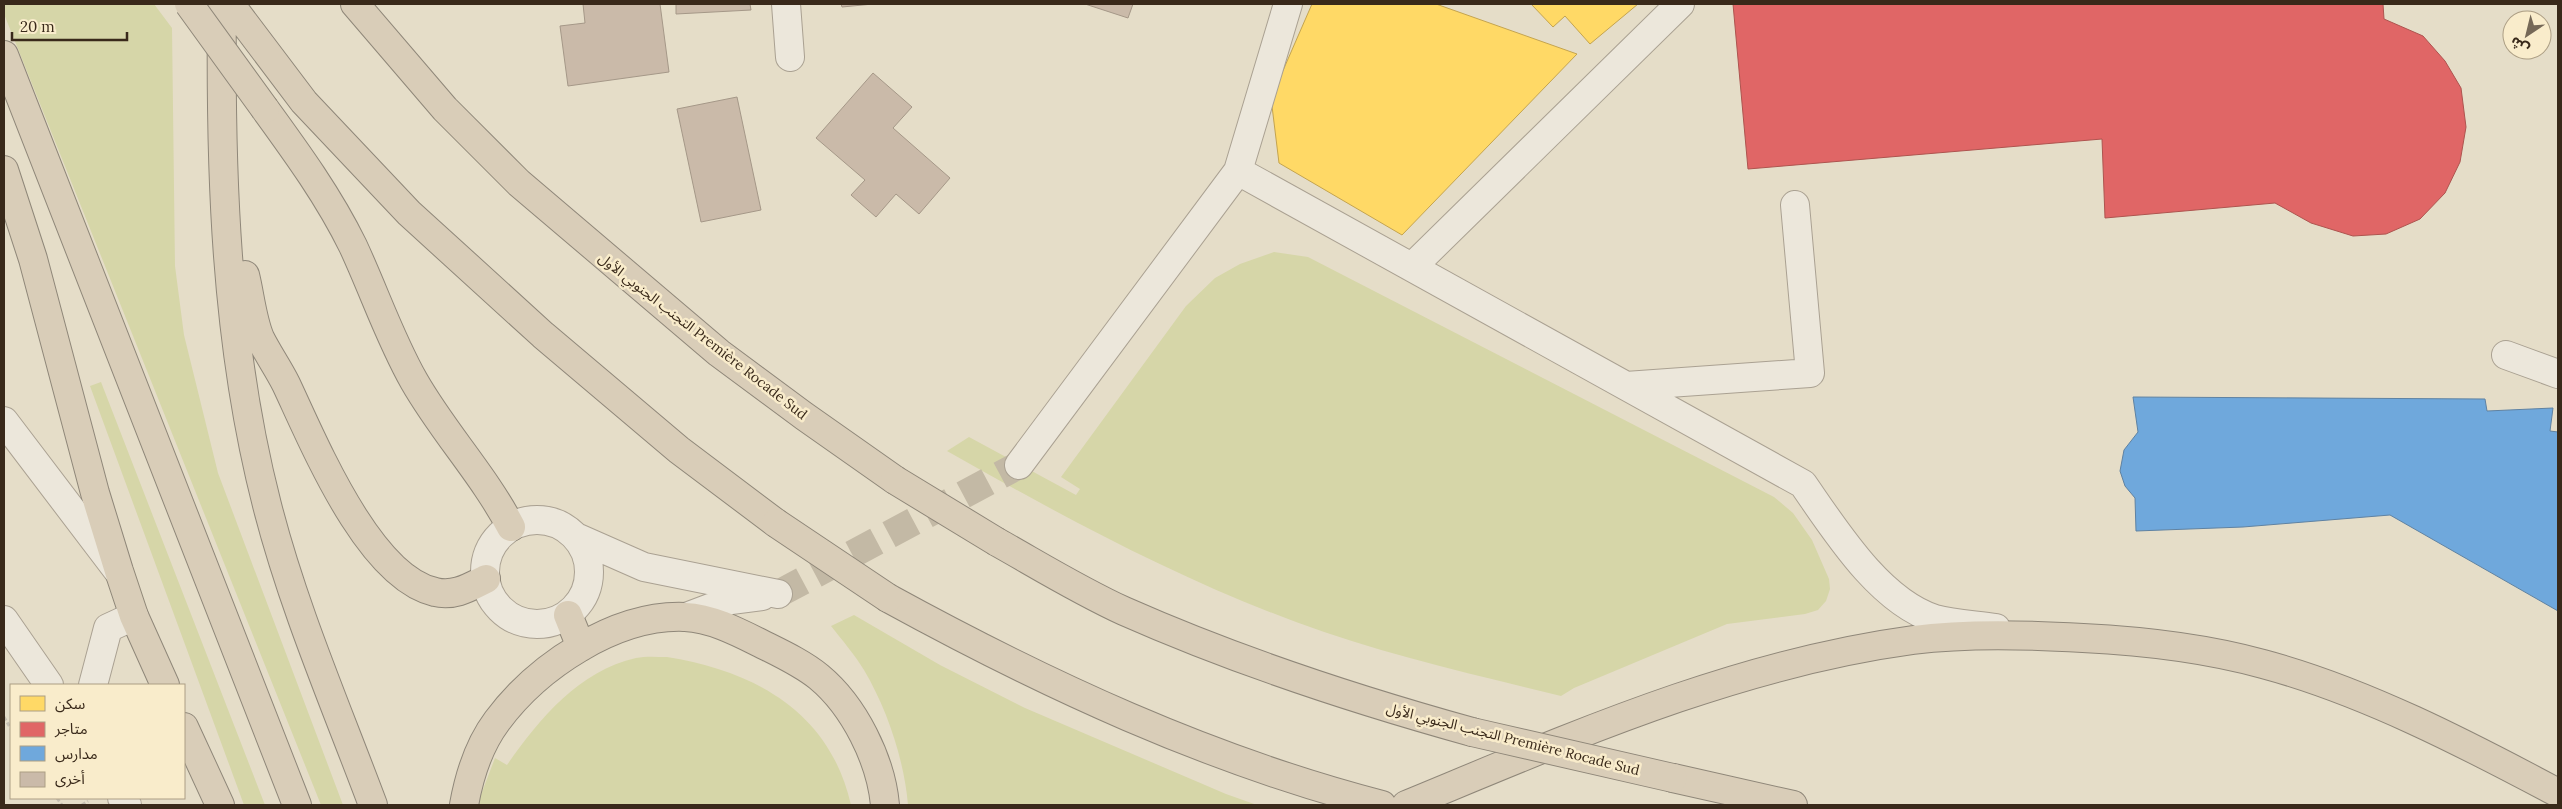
<svg xmlns="http://www.w3.org/2000/svg" width="2562" height="809" font-family="Lora,'Noto Sans Arabic',serif">
<style>
.green{fill:#d6d6a8}
.homes{fill:#ffd966;stroke:#c4a44f}
.shops{fill:#e06666;stroke:#ae544f}
.schools{fill:#6fa8dc;stroke:#5f82a2}
.building{fill:#cabaa9;stroke:#a59888}
.lines{fill:none;stroke-linecap:round;stroke-linejoin:round}
.minor-tunnel{stroke:#c3b9a5;stroke-width:28;stroke-dasharray:28 14;stroke-linecap:butt}
.minor-casing{stroke:#aaa192;stroke-width:30}
.highway-casing{stroke:#8f8779;stroke-width:30}
.path{stroke:#c5beb1;stroke-width:3;stroke-dasharray:4 2.5;stroke-linecap:butt}
.minor{stroke:#ece7db;stroke-width:28}
.highway{stroke:#d9cdb8;stroke-width:28}
.highway-bridge-casing{stroke:#8f8779;stroke-width:30;stroke-linecap:butt}
.highway-bridge{stroke:#d9cdb8;stroke-width:28}
.labels{text-anchor:middle;dominant-baseline:central;stroke-width:5;stroke-linejoin:round;paint-order:stroke}
.street-label{font-size:14px;fill:#39291a;stroke:#f9eccb}
</style>
<rect width="100%" height="100%" fill="#e5ddc8"/>
<path class="green" d="M4,4H154L172,28L175,266L184,335L218,473L343,805H321L4,14Z
M1274,252L1308,257L1774,497L1793,513L1812,540L1829,579L1830,589L1826,601L1818,610L1805,614L1727,624L1574,688L1561,696C1472,674 1382,654 1296,622C1174,577 1060,515 947,451L969,437L1076,495L1080,489L1061,477L1186,306L1215,278L1240,264Z
M101,382L265,805H244L90,386Z
M854,615L940,665L1025,708L1226,794L1257,805H908C904,759 887,709 864,670C855,655 842,640 831,626Z
M667,657C755,671 830,712 851,805H477L495,758L507,765C539,719 579,671 636,658C646,656 657,657 667,657Z"/>
<path class="homes" d="M1312,4H1436L1577,54L1402,235L1279,163L1271,98Z
M1531,4H1638L1590,44L1565,16L1553,27Z"/>
<path class="shops" d="M1733,4H2383L2384,19L2423,36L2445,61L2461,88L2466,127L2460,162L2445,193L2420,219L2386,234L2353,236L2311,223L2275,203L2105,218L2102,139L1748,169Z"/>
<path class="schools" d="M2133,397L2485,399L2487,411L2553,408L2550,431L2558,432V611L2390,515L2243,527L2136,531L2135,498L2125,486L2120,471L2124,450L2138,432Z"/>
<path class="building" d="M583,4H660L669,72L568,86L560,26L585,23Z
M676,4H750L751,10L676,14Z
M841,4H873L842,7Z
M1085,4H1133L1128,18Z
M873,73L912,107L893,128L950,178L919,214L896,194L876,217L851,195L865,180L816,138Z
M737,97L761,210L701,222L677,109Z"/>
<g class="lines">
<path class="minor-tunnel" d="M778,594L1019,465"/>
<g class="minor-casing">
<path id="minor" d="M786,4L790,57
M1238,171L1803,484C1835,530 1879,601 1935,619C1954,624 1977,625 1996,628
M1412,267L1680,4
M2506,355L2558,374
M1626,386L1810,373L1795,205
M4,421L118,571
M1019,465L1238,171L1288,4
M485 572a52 52 0 1 1 104 0a52 52 0 1 1-104 0Z
M576,537L644,567L778,594
M686,617L731,600L762,596
M4,620L49,685
M93,685L108,628L134,616
M122,798L127,805"/>
</g>
<g class="highway-casing">
<path id="highway" d="M222,4C220,171 225,342 267,505C293,607 336,706 373,805
M230,4L304,102L409,213L543,335L679,450L776,523
M355,4L445,109L519,183L719,353L804,416L895,480
M4,55L297,805
M265,109C297,153 329,197 353,246C374,291 390,339 414,381C443,432 484,475 511,527
M4,170L33,259L95,493L119,571L134,616L165,685
M245,275C250,295 252,319 260,338C268,354 278,368 286,384C313,441 368,577 435,592C454,597 470,587 486,579
M997,542C1038,565 1080,591 1124,611C1237,661 1353,699 1472,732
M888,598C1045,684 1208,760 1382,805
M568,615L581,647
M184,727L220,805
M1673,778L1793,805
M464,805C469,777 479,745 497,721C537,667 615,614 685,617C711,618 738,632 760,643C780,653 802,663 819,677C854,706 881,760 885,805
M1406,805C1571,737 1735,664 1913,640C1968,633 2028,635 2083,638C2144,641 2205,648 2263,664C2364,691 2466,744 2558,793"/>
</g>
<path class="path" d="M4,717L11,729
M57,798L62,805
M82,805L88,801"/>
<use href="#minor" class="minor"/>
<use href="#highway" class="highway"/>
<g class="highway-bridge-casing">
<path id="highway-bridge" d="M189,4L265,109
M895,480L997,542
M776,523L888,598
M1472,732L1673,778"/>
</g>
<use href="#highway-bridge" class="highway-bridge"/>
</g>
<g class="labels">
<g class="street-label">
<text transform="translate(703 336) rotate(38)">التجنب الجنوبي الأول Première Rocade Sud</text>
<text transform="translate(1513 739) rotate(14)">التجنب الجنوبي الأول Première Rocade Sud</text>
</g>
</g>
<rect width="2562" height="809" fill="none" stroke="#39291a" stroke-width="10"/>
<rect x="10" y="684" width="175" height="115" fill="#f9eccb" stroke="#ac9e84"/>
<rect x="20" y="696" width="25" height="15" fill="#ffd966" stroke="#ac9e84"/>
<text x="55" y="709" font-size="15" fill="#39291a">سكن</text>
<rect x="20" y="722" width="25" height="15" fill="#e06666" stroke="#ac9e84"/>
<text x="55" y="734" font-size="15" fill="#39291a">متاجر</text>
<rect x="20" y="746" width="25" height="15" fill="#6fa8dc" stroke="#ac9e84"/>
<text x="55" y="759" font-size="15" fill="#39291a">مدارس</text>
<rect x="20" y="772" width="25" height="15" fill="#cabaa9" stroke="#ac9e84"/>
<text x="55" y="784" font-size="15" fill="#39291a">أخرى</text>
<g transform="translate(2527 35) rotate(215)"><circle r="24" fill="#f9eccb" stroke="#ac9e84"/>
<path d="M0-4L9 19L0 12L-9 19Z" fill="#756857"/>
<text y="-8" font-size="14" font-weight="bold" text-anchor="middle" fill="#39291a">ش</text>
</g>
<path d="M12 32v8h115v-8" fill="none" stroke="#39291a" stroke-width="2.5"/>
<text x="20" y="32" font-size="15" fill="#39291a" stroke="#f9eccb" stroke-width="4" paint-order="stroke">20 m</text>
</svg>
